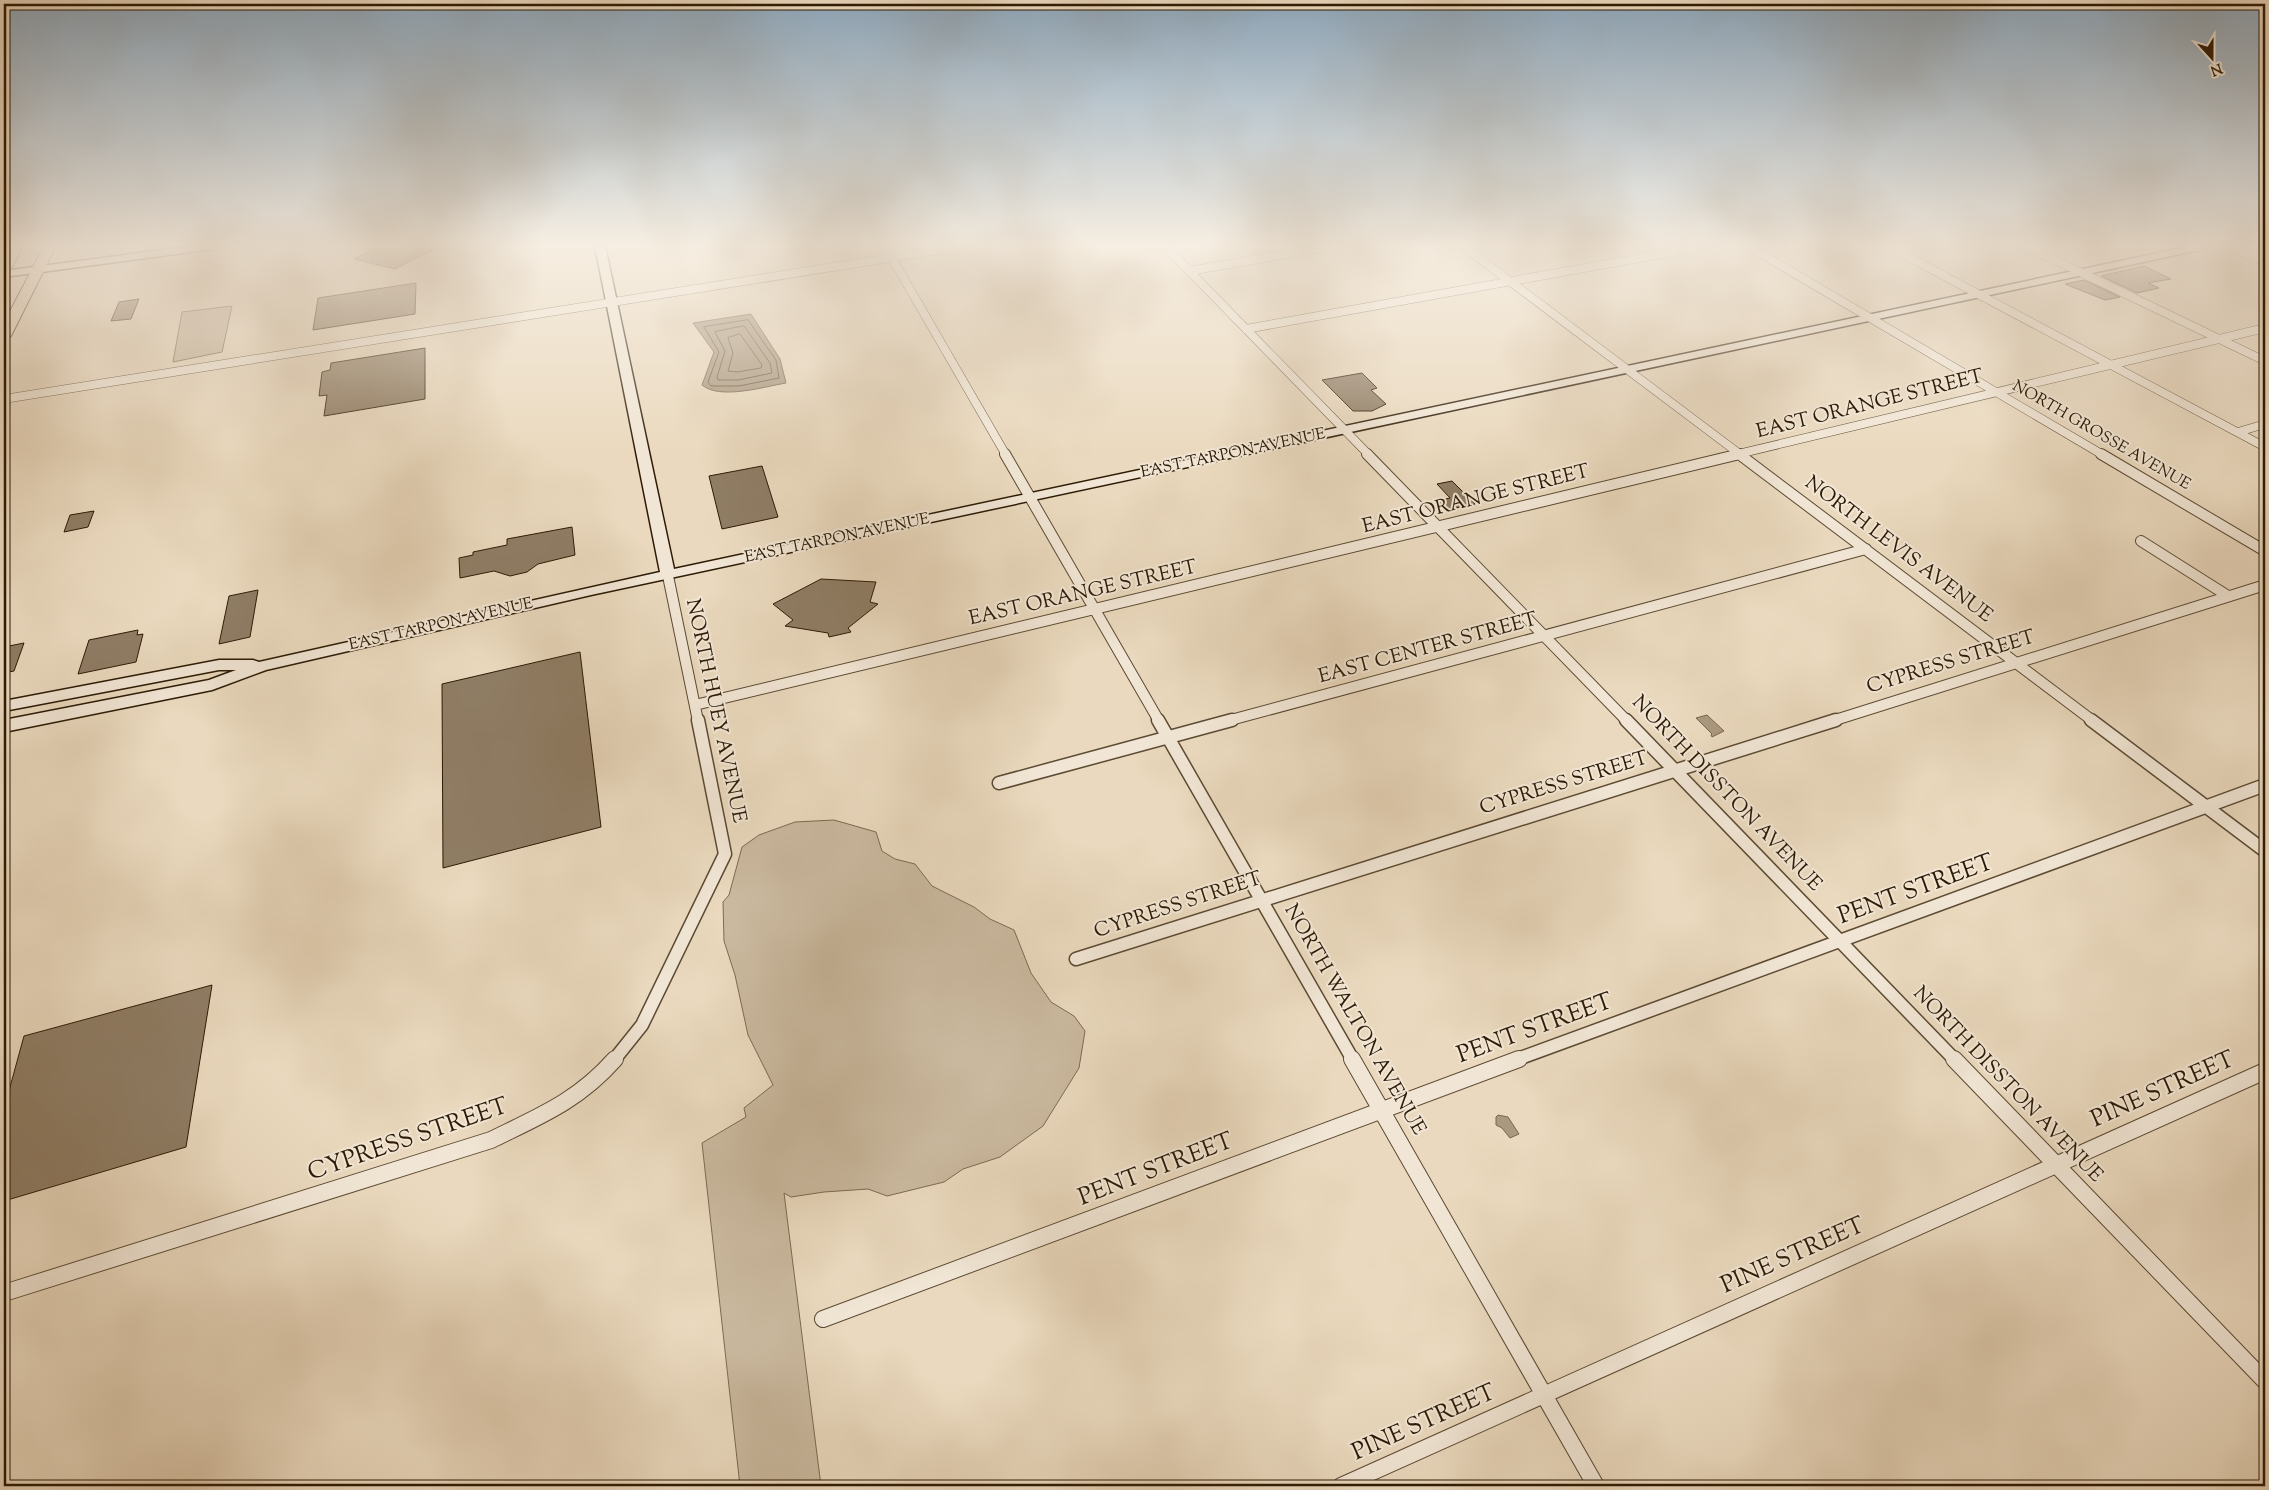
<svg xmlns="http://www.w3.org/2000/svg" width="2269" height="1490" font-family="'Sorts Mill Goudy',serif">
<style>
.green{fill:#cab99f;stroke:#7c6a52}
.water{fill:#aa987f;stroke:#78664e}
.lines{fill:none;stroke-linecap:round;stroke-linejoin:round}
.shore{stroke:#6c5942;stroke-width:1}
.building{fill:#8f7d65;stroke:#2d1a05}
.street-far3-casing{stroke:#5c4a33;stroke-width:9}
.street-far2-casing{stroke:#5c4a33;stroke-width:12}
.street-far1-casing{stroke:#5c4a33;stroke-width:15}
.street-casing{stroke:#5c4a33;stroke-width:18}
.secondary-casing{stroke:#2d1a05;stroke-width:3}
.highway-casing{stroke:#2d1a05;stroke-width:2}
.street-far3{stroke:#f1e6d5;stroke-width:8}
.street-far2{stroke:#f1e6d5;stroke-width:10}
.street-far1{stroke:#f1e6d5;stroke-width:12}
.street{stroke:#f1e6d5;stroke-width:16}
.secondary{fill:#f1e6d5;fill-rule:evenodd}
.highway{fill:#ead9be;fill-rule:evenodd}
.labels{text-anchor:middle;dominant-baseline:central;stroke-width:4;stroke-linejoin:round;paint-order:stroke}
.far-street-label{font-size:16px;fill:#2d1a05;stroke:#f1e6d5}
.street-label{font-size:20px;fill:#2d1a05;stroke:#f1e6d5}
.near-street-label{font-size:24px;fill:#2d1a05;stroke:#f1e6d5}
</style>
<rect width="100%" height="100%" fill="#ead9be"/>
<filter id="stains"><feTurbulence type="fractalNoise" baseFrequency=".004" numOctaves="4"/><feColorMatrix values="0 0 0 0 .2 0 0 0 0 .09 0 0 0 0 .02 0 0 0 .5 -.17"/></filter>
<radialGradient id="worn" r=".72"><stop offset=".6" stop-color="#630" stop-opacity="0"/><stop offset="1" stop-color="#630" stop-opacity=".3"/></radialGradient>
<path class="green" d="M232,306L222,352L173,362L182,312Z
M834,820L876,832L882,851L895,859L915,864L932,886L974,907L990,919L1014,930L1031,973L1051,1002L1074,1016L1085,1031L1079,1068L1043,1126L1000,1157L963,1169L944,1182L887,1196L868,1189L824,1192L791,1197L784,1193L821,1486H740L702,1143L746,1117L744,1108L773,1085L748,1035L735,975L724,941L723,902L729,895L742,847L759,835L795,822Z"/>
<path class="water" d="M751,314L780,359L786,383C763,387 720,400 702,385L714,352L693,323Z
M1707,715L1724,731L1712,737L1711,735L1712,734L1696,718Z
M1498,1115L1508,1117L1519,1134L1510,1138L1502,1128L1496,1125V1117Z"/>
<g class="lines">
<path class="shore" d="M748,320L776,360L779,378L739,386H711L708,382L719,352L704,327Z
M744,326L770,363L772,373L738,380H718L717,377L725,351L715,332Z
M740,334L762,365L761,368L737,372L728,371L733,353L728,338Z"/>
</g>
<path class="building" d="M380,246H440L395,269L354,259Z
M2144,266L2171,279L2148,283L2159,288L2137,293L2101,276Z
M2084,280L2120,297L2105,300L2065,284Z
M416,283L415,314L313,330L318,298Z
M139,299L131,319L111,321L119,302Z
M425,348V399L324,416L327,395L319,396L322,372L330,370L331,363Z
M1362,373L1377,388L1371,390L1386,404L1372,411H1353L1322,380Z
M762,466L778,517L722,529L709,476Z
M1452,481L1475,504L1446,510L1437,501L1450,498L1437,484Z
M94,511L88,527L64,532L70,515Z
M572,527L575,555L538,564L527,572L510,576L494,571L460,578L459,558L473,555V552L507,545V539Z
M821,579L876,582L870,602L878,604L848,628L851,632L829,637L828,633L785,626L793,620L773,604Z
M258,590L250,637L219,644L229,596Z
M138,630L137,635L143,634L136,662L78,674L89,640Z
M24,643L14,671L4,673V647Z
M580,652L601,827L443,868L442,684Z
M212,985L186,1147L4,1201V1109L24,1036Z"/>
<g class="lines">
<g class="street-far3-casing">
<path id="street-far3" d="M885,246L1006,455
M1165,246L1369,455
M1463,246L1741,455
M1748,246L2103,455
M1888,246L2265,447
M2026,246L2265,361
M2228,246L2265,262
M1189,271L1333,246
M1246,329L1706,246
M4,399L965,246
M2238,432L2265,424
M1734,455L2265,328"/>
</g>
<g class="street-far2-casing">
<path id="street-far2" d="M1005,454L1159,721
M1367,454L1627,721
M1739,454L2093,721
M2101,454L2265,551
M2141,541L2228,596
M668,576L698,721
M695,705L1740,454
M1227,721L1866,549
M1832,721L2265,585"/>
</g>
<g class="street-far1-casing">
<path id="street-far1" d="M1158,720L1353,1060
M1626,720L1955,1060
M2091,720L2265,851
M999,783L1232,720
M1076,959L1836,720
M614,1060L642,1025L725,854L698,720
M1515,1060L2265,785"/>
</g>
<g class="street-casing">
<path id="street" d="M1352,1059L1596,1486
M1954,1059L2265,1381
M4,1293L491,1140C540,1116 578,1101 615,1059
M823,1319L1519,1059
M1341,1486L2265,1071"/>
</g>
<g class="secondary-casing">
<path id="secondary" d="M193,246H219L214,249L4,277V271Z
M595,246H605L674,569L2191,246H2209L2204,249L591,595L266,670L212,690L4,732V720L209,680L236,670H219L4,711V701L219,660H253L259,662L660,572Z"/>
</g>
<g class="highway-casing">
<path id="highway" d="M11,246H23L10,271L4,275V260Z
M44,246H56L11,336L4,340V323Z"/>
</g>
<use href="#street-far3" class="street-far3"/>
<use href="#street-far2" class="street-far2"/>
<use href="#street-far1" class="street-far1"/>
<use href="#street" class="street"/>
<use href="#secondary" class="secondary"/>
<use href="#highway" class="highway"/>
</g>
<linearGradient id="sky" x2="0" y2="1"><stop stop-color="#8fa9be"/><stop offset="0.54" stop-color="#f6eee2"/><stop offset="1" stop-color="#f6eee2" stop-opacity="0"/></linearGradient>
<rect width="2269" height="454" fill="url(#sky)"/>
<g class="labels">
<g class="far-street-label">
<text transform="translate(2101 436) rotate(30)">NORTH GROSSE AVENUE</text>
<text transform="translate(1233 454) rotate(-12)">EAST TARPON AVENUE</text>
<text transform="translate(837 539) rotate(-12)">EAST TARPON AVENUE</text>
<text transform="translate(441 625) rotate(-13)">EAST TARPON AVENUE</text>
</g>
<g class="street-label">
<text transform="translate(1870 405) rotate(-14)">EAST ORANGE STREET</text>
<text transform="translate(1476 500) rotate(-14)">EAST ORANGE STREET</text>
<text transform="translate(1898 550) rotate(37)">NORTH LEVIS AVENUE</text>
<text transform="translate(1083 594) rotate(-13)">EAST ORANGE STREET</text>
<text transform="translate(1428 649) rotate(-15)">EAST CENTER STREET</text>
<text transform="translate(1951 663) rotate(-17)">CYPRESS STREET</text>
<text transform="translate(715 711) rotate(78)">NORTH HUEY AVENUE</text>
<text transform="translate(1564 784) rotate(-17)">CYPRESS STREET</text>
<text transform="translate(1726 794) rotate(46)">NORTH DISSTON AVENUE</text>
<text transform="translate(1178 906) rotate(-18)">CYPRESS STREET</text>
<text transform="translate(1354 1020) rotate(60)">NORTH WALTON AVENUE</text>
<text transform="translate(2007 1085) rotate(46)">NORTH DISSTON AVENUE</text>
</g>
<g class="near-street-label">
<text transform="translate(1916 890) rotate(-20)">PENT STREET</text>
<text transform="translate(1535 1029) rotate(-20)">PENT STREET</text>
<text transform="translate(2163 1090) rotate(-24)">PINE STREET</text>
<text transform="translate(408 1140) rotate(-19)">CYPRESS STREET</text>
<text transform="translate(1156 1170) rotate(-21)">PENT STREET</text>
<text transform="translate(1793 1256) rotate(-24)">PINE STREET</text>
<text transform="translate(1424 1423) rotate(-24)">PINE STREET</text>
</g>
</g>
<rect width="2269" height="1490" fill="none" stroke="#ead9be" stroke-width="20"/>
<rect x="5" y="5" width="2259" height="1480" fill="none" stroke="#2d1a05" stroke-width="2.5"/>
<rect x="10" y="10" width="2249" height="1470" fill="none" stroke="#2d1a05"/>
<g transform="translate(2212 58) rotate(159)" stroke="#f1e6d5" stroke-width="4" paint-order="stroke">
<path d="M0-4L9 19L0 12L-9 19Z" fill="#2d1a05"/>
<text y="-8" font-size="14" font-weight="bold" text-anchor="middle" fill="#2d1a05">N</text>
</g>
<rect width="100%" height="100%" filter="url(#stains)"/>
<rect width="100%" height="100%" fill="url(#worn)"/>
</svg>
